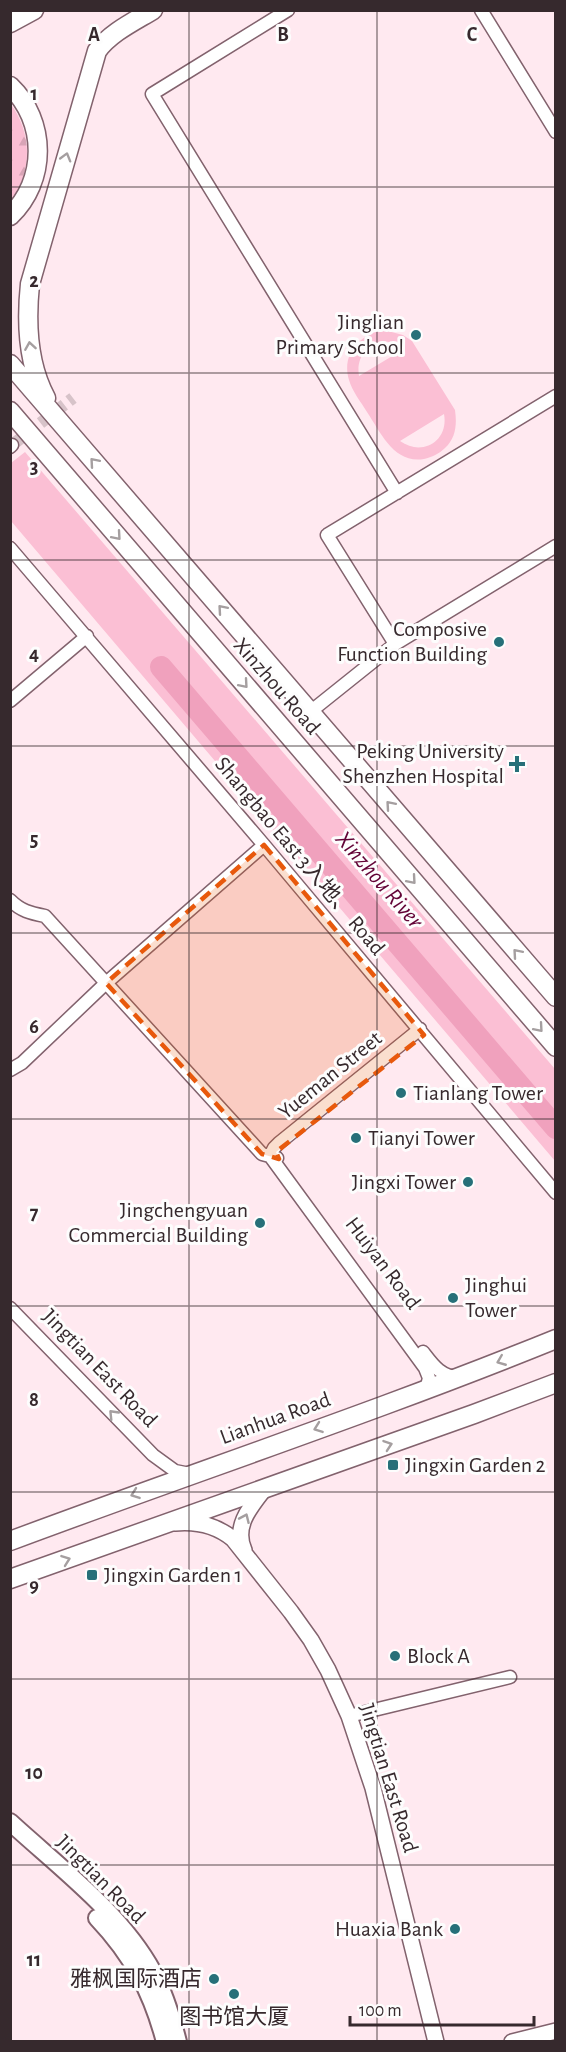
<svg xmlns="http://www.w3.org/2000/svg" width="566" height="2052" font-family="'Alegreya Sans','Noto Sans SC',sans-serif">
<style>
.forest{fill:url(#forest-firs)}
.park{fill:#fbbfd4;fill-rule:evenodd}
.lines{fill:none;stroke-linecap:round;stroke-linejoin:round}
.river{stroke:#f0a1bd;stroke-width:22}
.minor-tunnel{stroke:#d7c3c9;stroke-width:12;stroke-dasharray:12 6;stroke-linecap:butt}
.minor-casing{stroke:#82626d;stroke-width:15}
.tertiary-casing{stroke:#82626d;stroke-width:18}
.secondary-casing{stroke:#82626d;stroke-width:20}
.primary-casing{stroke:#82626d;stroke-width:21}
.minor{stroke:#fff;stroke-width:12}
.tertiary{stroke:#fff;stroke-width:15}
.secondary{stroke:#fff;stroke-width:16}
.primary{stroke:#fff;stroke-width:18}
.oneway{stroke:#a59fa0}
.marked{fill:#e8590c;fill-opacity:0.2;stroke:#e8590c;stroke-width:4.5;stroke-dasharray:12 8;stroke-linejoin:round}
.grid{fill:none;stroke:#36292d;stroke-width:1.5;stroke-opacity:0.55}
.poi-dot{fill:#277079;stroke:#fdfdfd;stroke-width:2}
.labels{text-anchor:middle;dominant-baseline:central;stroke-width:6;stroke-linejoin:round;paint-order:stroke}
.poi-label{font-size:22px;fill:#36292d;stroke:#fdfdfd;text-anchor:end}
.street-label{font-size:22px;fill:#36292d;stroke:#fdfdfd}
.water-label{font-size:24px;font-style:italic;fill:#620336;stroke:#fdfdfd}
.grid-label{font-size:20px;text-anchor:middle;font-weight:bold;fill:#36292d;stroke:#fdfdfd;stroke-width:6;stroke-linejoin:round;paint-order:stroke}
</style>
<defs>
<pattern id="forest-firs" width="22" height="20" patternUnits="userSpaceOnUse" patternTransform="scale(1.5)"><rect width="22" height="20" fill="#fbbfd4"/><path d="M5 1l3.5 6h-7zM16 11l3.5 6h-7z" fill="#d8a4b6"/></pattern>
</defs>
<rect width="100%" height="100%" fill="#ffe9f0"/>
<path class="forest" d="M10,103C32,132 33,171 11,199Z"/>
<path class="park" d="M384,330L403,335L412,341L455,410C457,424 456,438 445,448C439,454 432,457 424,459C394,464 381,433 367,412C361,402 352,391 349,380C341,354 360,334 384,330ZM384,341L398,344L404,349L359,376C356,358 366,345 384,341ZM444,414C449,441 422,457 400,441Z
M25,452L555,1069V1161L11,521V463Z"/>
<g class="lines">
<path class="river" d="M161,667L556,1128"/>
<path class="minor-tunnel" d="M12,445L73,398"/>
<g class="minor-casing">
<path id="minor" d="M288,10L152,94L397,493
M481,10L556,132
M10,447L12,445
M10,548L264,845L556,1193
M395,644L327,535L556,396
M10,701L87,636
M310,712L395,644L556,546
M10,900C21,911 30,913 45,916L262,1154L277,1158
M420,1029L279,1143L274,1148L270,1156L425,1368L429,1378L426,1390
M10,1070L22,1063L106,983L264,845
M10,1308L153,1455L175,1471L190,1474
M423,1352C433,1365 441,1377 459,1377
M349,1716L510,1677"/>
</g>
<g class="tertiary-casing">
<path id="tertiary" d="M175,1523C196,1521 216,1525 233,1539L291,1612L311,1640L328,1670L349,1716L373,1788L436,2042
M244,1550C233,1526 251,1506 265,1488
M512,2042L556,2031"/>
</g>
<g class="secondary-casing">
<path id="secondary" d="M10,1822C59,1867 121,1913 153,1972C165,1994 172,2018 178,2042
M97,1918C132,1955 152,1992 165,2042"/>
</g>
<g class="primary-casing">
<path id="primary" d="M10,23L34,10
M10,86C47,121 47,181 10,216
M10,364L556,997
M46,398C27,363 26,322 30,284L97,51C110,33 133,22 153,10
M10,411L556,1047
M10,1541C192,1473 376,1412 556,1339
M10,1579L474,1414L556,1383"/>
</g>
<use href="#minor" class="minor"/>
<use href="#tertiary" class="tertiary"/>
<use href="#secondary" class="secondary"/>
<use href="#primary" class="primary"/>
</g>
<defs><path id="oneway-chevron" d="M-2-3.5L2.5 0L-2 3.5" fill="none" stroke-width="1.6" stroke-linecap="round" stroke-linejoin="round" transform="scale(1.5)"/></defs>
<g class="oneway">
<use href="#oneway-chevron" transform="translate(66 157) rotate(-74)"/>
<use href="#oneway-chevron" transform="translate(30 346) rotate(-99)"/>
<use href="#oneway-chevron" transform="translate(94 462) rotate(-131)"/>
<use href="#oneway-chevron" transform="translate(117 536) rotate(49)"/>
<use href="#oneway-chevron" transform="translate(222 609) rotate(-131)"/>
<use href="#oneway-chevron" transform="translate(244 684) rotate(49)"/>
<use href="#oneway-chevron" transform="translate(390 805) rotate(-131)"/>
<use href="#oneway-chevron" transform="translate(412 880) rotate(49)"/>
<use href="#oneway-chevron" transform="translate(517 953) rotate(-131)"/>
<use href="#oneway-chevron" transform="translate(539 1028) rotate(49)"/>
<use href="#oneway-chevron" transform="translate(501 1361) rotate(158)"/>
<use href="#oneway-chevron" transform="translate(113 1414) rotate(-134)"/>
<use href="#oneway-chevron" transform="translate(318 1428) rotate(160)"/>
<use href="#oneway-chevron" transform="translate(388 1445) rotate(-19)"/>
<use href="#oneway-chevron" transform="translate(135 1494) rotate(160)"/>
<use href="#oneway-chevron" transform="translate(245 1518) rotate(-66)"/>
<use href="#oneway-chevron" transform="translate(66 1560) rotate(-20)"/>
</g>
<path class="marked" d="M264,845L424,1035L276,1152L279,1159L262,1154L106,983Z"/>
<path class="grid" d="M189,10V2042M377,10V2042M10,187H556M10,373H556M10,560H556M10,746H556M10,933H556M10,1119H556M10,1306H556M10,1492H556M10,1679H556M10,1865H556"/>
<g class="poi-dot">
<circle cx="416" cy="335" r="6"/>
<circle cx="499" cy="642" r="6"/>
<path d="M514 755h6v6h6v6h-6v6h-6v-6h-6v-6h6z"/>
<circle cx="401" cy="1093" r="6"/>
<circle cx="356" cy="1138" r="6"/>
<circle cx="468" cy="1182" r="6"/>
<circle cx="260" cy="1223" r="6"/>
<circle cx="453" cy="1298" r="6"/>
<rect x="387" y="1459" width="12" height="12" rx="3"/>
<rect x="86" y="1569" width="12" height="12" rx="3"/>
<circle cx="395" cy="1656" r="6"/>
<circle cx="455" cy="1929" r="6"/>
<circle cx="214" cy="1979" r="6"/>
<circle cx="234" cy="1994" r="6"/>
</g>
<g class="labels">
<g class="poi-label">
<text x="404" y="322">Jinglian<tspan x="404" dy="25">Primary School</tspan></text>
<text x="487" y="629">Composive<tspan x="487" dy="25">Function Building</tspan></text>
<text x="504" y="751">Peking University<tspan x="504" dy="25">Shenzhen Hospital</tspan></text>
<text x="413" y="1093" text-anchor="start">Tianlang Tower</text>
<text x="368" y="1138" text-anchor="start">Tianyi Tower</text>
<text x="456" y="1182">Jingxi Tower</text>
<text x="248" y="1210">Jingchengyuan<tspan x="248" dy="25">Commercial Building</tspan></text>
<text x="465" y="1285" text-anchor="start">Jinghui<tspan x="465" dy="25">Tower</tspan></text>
<text x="405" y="1465" text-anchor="start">Jingxin Garden 2</text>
<text x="104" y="1575" text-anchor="start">Jingxin Garden 1</text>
<text x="407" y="1656" text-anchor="start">Block A</text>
<text x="443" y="1929">Huaxia Bank</text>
<text x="202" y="1979">雅枫国际酒店</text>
<text x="234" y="2017" text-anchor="middle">图书馆大厦</text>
</g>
<g class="street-label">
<text transform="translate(277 686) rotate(49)">Xinzhou Road</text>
<text transform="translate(300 856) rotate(50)">Shangbao East 3入地、 Road</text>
<text transform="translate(330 1075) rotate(-39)">Yueman Street</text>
<text transform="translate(383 1263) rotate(53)">Huiyan Road</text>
<text transform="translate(100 1368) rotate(46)">Jingtian East Road</text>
<text transform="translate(275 1418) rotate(-20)">Lianhua Road</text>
<text transform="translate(389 1778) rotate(73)">Jingtian East Road</text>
<text transform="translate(101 1879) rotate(45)">Jingtian Road</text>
</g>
<g class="water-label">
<text transform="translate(379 880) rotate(49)">Xinzhou River</text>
</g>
</g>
<g class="grid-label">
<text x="94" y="41">A</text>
<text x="283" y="41">B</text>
<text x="472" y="41">C</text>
<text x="34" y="100">1</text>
<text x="34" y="287">2</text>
<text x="34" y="473">3</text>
<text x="34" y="660">4</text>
<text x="34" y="846">5</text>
<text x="34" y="1033">6</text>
<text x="34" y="1219">7</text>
<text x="34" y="1406">8</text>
<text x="34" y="1592">9</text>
<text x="34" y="1779">10</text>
<text x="34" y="1966">11</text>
</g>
<rect width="566" height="2052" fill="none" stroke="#36292d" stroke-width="24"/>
<path d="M350 2016v9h184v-9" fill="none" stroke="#36292d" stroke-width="3"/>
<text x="359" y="2016" font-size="18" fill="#36292d" stroke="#fdfdfd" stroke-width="4.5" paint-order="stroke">100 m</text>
</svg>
